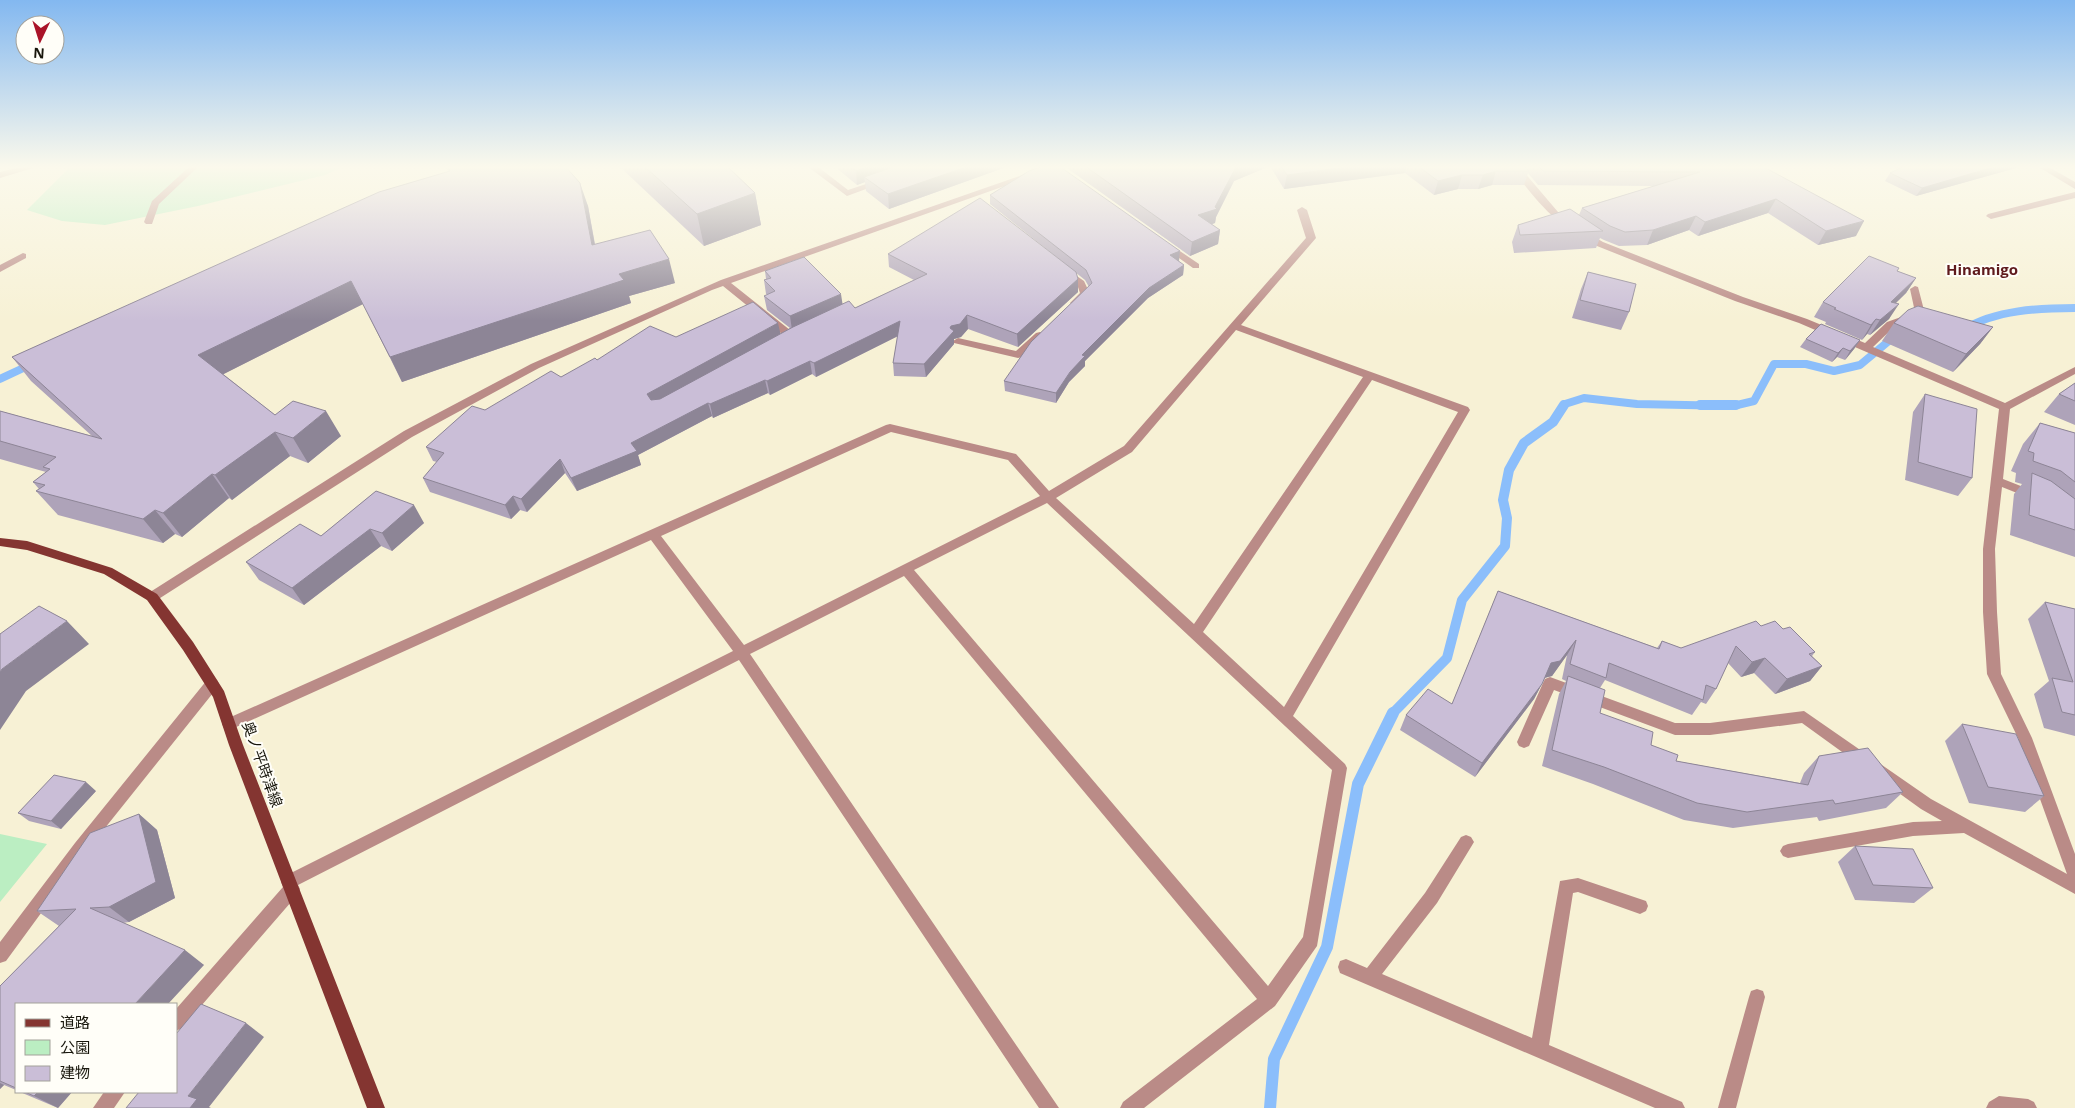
<svg xmlns="http://www.w3.org/2000/svg" width="2075" height="1108" font-family="'Open Sans','Noto Sans JP',sans-serif">
<style>
.green{fill:#bbeec2}
.lines{fill:none;stroke-linecap:round;stroke-linejoin:round}
.stream-far2{stroke:#8bbefb;stroke-width:8}
.stream-far1{stroke:#8bbefb;stroke-width:10}
.stream{stroke:#8bbefb;stroke-width:12}
.minor{fill:#ba8b87;fill-rule:evenodd}
.major{fill:#843531;fill-rule:evenodd}
.wall{fill:#aea3b9}
.shaded-wall{fill:#8d8596}
.building{fill:#cabed7;stroke:#8d8596}
.labels{text-anchor:middle;dominant-baseline:central;stroke-width:4;stroke-linejoin:round;paint-order:stroke}
.far-quarter-label{font-size:15px;font-weight:bold;fill:#5f1a1d;stroke:#fffef8}
.street-label{font-size:15px;fill:#18160c;stroke:#fffef8}
</style>
<rect width="100%" height="100%" fill="#f7f1d5"/>
<path class="green" d="M71,166H345L325,175L198,206L105,225L62,221L27,210Z
M0,834L47,844L0,902Z"/>
<g class="lines">
<path class="stream-far2" d="M1965,329C1995,310 2040,308 2075,308
M0,379L32,364
M1563,407L1565,404L1584,398L1637,404L1733,406L1754,401L1774,364H1806L1834,371L1860,365L1896,335"/>
<path class="stream-far1" d="M1700,405H1736
M1392,714L1447,658L1462,600L1505,546L1507,518L1503,500L1509,470L1524,443L1553,422L1564,405"/>
<path class="stream" d="M1270,1108L1274,1059L1327,947L1358,784L1393,713"/>
<path class="minor" d="M25,166H40L0,178V172Z
M190,166H199L159,204L152,224H146L144,222L152,201Z
M807,166H817L848,190L881,179L885,182L847,196Z
M1048,166H1061L731,283L795,334L796,336L795,338H787L723,286L712,290L539,368L412,437L157,600H147L146,597L147,594L404,431L531,364L721,280Z
M1510,166H1519L1558,212L1571,221V225C1555,228 1520,179 1510,166Z
M1890,166L1911,168L1934,166L1911,174Z
M2037,166H2047L2075,182V189Z
M2075,192V198L1991,219L1986,216L1988,214Z
M1302,207L1307,210L1316,238L1241,325L1468,407L1470,410L1293,716L1345,764L1347,768L1317,946L1275,1006L1144,1108H1120L1123,1102L1257,999L904,576L750,654L1059,1108H1039L739,660L298,885L300,889L298,894L182,1028L176,1031V1009L283,887L281,882L283,877L733,651L651,540L234,728L229,730L224,728L222,724L224,720L886,425L890,424L1016,454L1049,491L1124,446L1306,238L1297,210ZM1236,330L1363,377L1194,624L1056,498L1132,452ZM1372,380L1458,412L1284,707L1203,632ZM891,432L1008,460L1040,496L744,645L661,536ZM1047,503L1332,770L1303,937L1268,986L914,570Z
M1584,231L1603,242L1743,297L1807,319L1865,343L1887,322L1915,312L1910,289L1915,286L1918,287L1925,314L1924,316L1895,326L1873,347L2005,403L2075,367V374L2010,409L2003,479L2036,492L2038,495L2032,499L2002,487L1995,549L1997,612L2001,674L2032,738L2075,854V894L1964,833L1913,836L1788,858L1783,856L1780,851L1783,846L1788,844L1913,822L1942,821L1921,809L1802,723L1710,735H1675L1554,690L1529,746L1524,748L1519,746L1517,742L1543,683L1545,679L1550,677L1675,723H1710L1804,711L1931,799L2067,874L2018,738L1987,674L1983,612V549L1999,409L1799,323L1735,301L1597,246L1581,236L1579,234Z
M1168,243L1199,264V268H1193L1165,248L1163,246Z
M23,253L26,254V258L0,272V265Z
M1065,268L1084,281L1090,294L1079,305L1075,306L1070,303L1080,293L1077,284L1060,271Z
M1040,332L1045,335L1044,337L1022,357L1018,358L954,343L953,341L958,338L1016,351L1036,333Z
M212,678L217,680L219,684L217,688L85,853L6,961L0,963V942L75,843L207,680Z
M1466,835L1471,837L1474,842L1471,847L1437,903L1382,974L1532,1038L1560,881L1578,878L1646,901L1648,906L1646,911L1640,914L1578,892L1573,893L1549,1045L1682,1102L1685,1108H1655L1340,973L1338,967L1340,961L1346,959L1367,968L1425,893L1461,837Z
M1757,989L1763,991L1765,997L1736,1108H1718L1749,997L1751,991Z
M104,1092H125L114,1108H93Z
M1999,1096L2028,1099L2034,1102L2037,1108H1986L1989,1102Z"/>
<path class="major" d="M0,538L27,541L112,568L157,594L193,642L224,691L243,745L385,1108H367L229,745L213,697L183,650L147,600L104,574L27,550L0,546Z"/>
</g>
<path class="wall" d="M446,166H565L588,206L595,244L675,283L629,296L631,303L402,382L363,304L223,374L275,415L341,436L308,463L290,456L232,500L229,498L182,537L175,534L163,543L58,515L36,491L39,489L33,482L46,472L0,459V411L92,436L31,381L12,357L449,172Z
M619,166H727L755,193L761,225L704,246Z
M834,166H1009L889,209L866,191L865,182L857,185Z
M1064,166H1762L1856,236L1818,245L1768,213L1698,236L1689,230L1647,245L1619,246L1604,240L1600,238L1596,248L1514,253L1512,242L1518,225L1579,215L1582,208L1654,186L1538,185L1528,173L1524,185H1492L1478,189H1458L1434,195L1405,173L1284,189L1270,166L1234,181L1216,217L1215,223L1212,224L1220,230L1218,244L1190,256Z
M1917,167L2016,168L1916,196L1885,181L1890,173Z
M990,195L1179,261L1184,265L1183,275L1148,298L1085,361V366L1069,382L1056,403L1005,391L1004,381L1089,287L1085,280L990,204Z
M888,254L1078,279V292L1018,347L968,329L961,337L954,339V344L926,377L894,376L893,363L898,336L816,377L812,374L770,395L768,393L713,418L712,416L638,455L641,465L577,491L565,473L527,512L520,510L511,519L430,492L423,478L437,462L433,461L426,447L485,410L561,377L597,360L676,337L780,334L790,328L767,310L764,296L768,295L766,294L764,280L766,279L765,271L843,304L855,308L914,280L889,267Z
M1899,268L1897,271L1916,278L1906,293L1896,303L1889,319L1870,335L1867,334L1862,340L1825,324L1826,322L1814,317L1823,302Z
M1588,272L1629,312L1621,330L1572,318L1581,289Z
M1894,323L1993,327L1980,344L1953,372L1882,341Z
M1806,339L1860,340L1854,349L1845,360L1837,357L1832,362L1800,347Z
M2075,383V425L2044,412L2059,394Z
M1925,394L1972,478L1958,496L1905,480L1913,412Z
M2040,423L2075,433V557L2010,535L2014,494L2022,484L2015,482L2016,473L2011,471L2023,444Z
M376,491L424,523L392,551L381,546L304,605L259,580L246,562L321,536Z
M1498,591L1657,648L1662,641L1681,648L1761,626L1783,629L1815,652L1812,656L1822,666L1810,681L1775,694L1754,673L1741,677L1728,663L1716,689L1706,704L1701,702L1692,715L1605,680L1600,688V713L1676,761L1800,783L1804,773L1819,756L1903,792L1886,808L1819,821L1817,817L1733,828L1684,820L1593,784L1542,766L1559,694L1566,681L1562,679L1567,655L1552,676L1545,678L1534,699L1475,777L1400,730L1406,715L1452,704Z
M2045,602L2075,609V736L2044,728L2034,694L2049,681L2028,619Z
M1962,724L2044,796L2025,812L1969,803L1945,741Z
M96,791L61,829L29,821L18,813Z
M139,814L157,830L175,898L129,922L123,923L204,965L16,1004V1090L4,1085L0,1089V986L59,926L37,911Z
M1855,846L1933,888L1914,903L1855,900L1838,862Z
M20,1092H72L58,1108Z"/>
<path class="shaded-wall" d="M869,166H913L864,177L865,182L857,185L856,171Z
M969,166H1009L889,209L888,194Z
M1238,166H1270L1234,181L1216,217L1215,223L1197,229L1198,215L1236,167Z
M1354,166H1407L1405,173L1284,189L1287,175Z
M1997,166H2017L2016,168L1916,196L1922,188Z
M1496,171L1492,185L1478,189L1483,175Z
M1462,175L1458,189L1434,195L1438,181Z
M580,183L588,206L599,269L592,245Z
M755,193L761,225L704,246L697,214Z
M1776,199L1768,213L1698,236L1705,222Z
M1696,216L1689,230L1647,245L1653,230Z
M1864,221L1856,236L1818,245L1826,231Z
M1220,230L1218,244L1190,256L1192,242Z
M1180,251L1179,261L1170,265V255Z
M669,259L675,283L629,296L631,303L402,382L390,357L619,274Z
M1184,265L1183,275L1148,298L1085,361V366L1069,382L1056,403V393L1082,355L1149,288Z
M1916,278L1906,293L1881,317L1891,302Z
M1078,279V292L1018,347L1017,334Z
M351,281L363,304L214,379L198,355Z
M841,294L843,307L792,330L790,316Z
M1899,304L1889,319L1870,335L1880,320Z
M967,315L968,329L961,337L954,339V344L926,377L924,364L950,328L951,326Z
M1876,319L1867,334L1862,340L1871,325Z
M900,321L902,334L816,377L814,363Z
M778,323L781,336L651,408L647,394Z
M1993,327L1980,344L1953,372L1966,354Z
M1860,340L1854,349L1845,360L1850,351Z
M1843,348L1837,357L1832,362L1838,353Z
M810,361L812,374L770,395L767,381Z
M765,380L768,393L713,418L710,404Z
M708,403L712,416L638,455L641,465L577,491L571,478L631,443Z
M326,411L341,436L308,463L293,438Z
M275,432L290,456L232,500L215,475Z
M560,459L565,473L527,512L521,499Z
M212,474L229,498L182,537L163,513Z
M513,496L520,510L511,519L505,505Z
M414,505L424,523L392,551L382,533Z
M155,510L175,534L163,543L143,519Z
M370,529L381,546L304,605L292,588Z
M67,621L89,644L26,691L0,730V672L2,669Z
M1576,640L1567,655L1552,676L1543,678L1551,663Z
M1765,658L1754,673L1741,677L1752,662Z
M1822,666L1810,681L1775,694L1787,679Z
M1542,684L1534,699L1475,777L1482,763Z
M86,782L96,791L61,829L51,821Z
M139,814L157,830L175,898L129,922L109,907Z
M185,950L204,965L168,1004H135Z
M246,1023L264,1037L209,1107L211,1108H190L188,1096Z
M0,1083L4,1085L0,1089Z
M38,1092H72L58,1108L34,1096Z"/>
<path class="building" d="M447,166H565L580,183L592,245L650,230L669,259L619,274L624,280L390,357L351,281L198,355L275,415L293,401L326,411L293,438L275,432L215,475L212,474L163,513L155,510L143,519L36,491L45,485L33,482L50,469L43,467L56,457L0,441V411L102,439L12,357L379,192L450,171Z
M644,166H727L755,193L697,214Z
M850,166H869L856,171Z
M896,166H969L888,194L864,177Z
M1043,166H1059L1180,251L1170,255L1184,265L1149,288L1082,355L1085,356L1070,372L1056,393L1004,381L1031,342L1092,283L1086,270L990,195L1029,171Z
M1085,166H1238L1236,167L1215,207L1217,209L1198,215L1220,230L1192,242Z
M1281,166H1354L1287,175Z
M1418,166H1524L1529,171H1496L1483,175H1462L1438,181Z
M1538,166H1762L1864,221L1826,231L1776,199L1705,222L1696,216L1653,230L1625,232L1610,226L1582,208L1700,172L1543,171Z
M1905,166H1913L1917,167L1920,166H1997L1922,188L1890,173Z
M980,198L1076,272L1078,279L1017,334L967,315L960,324L951,326L950,328L954,331L924,364L893,363L900,321L814,363L810,361L767,381L765,380L710,404L708,403L631,443L637,451L571,478L560,459L521,499L513,496L505,505L423,478L444,453L426,447L472,406L485,410L551,371L561,377L595,358L597,360L650,326L676,337L753,302L778,323L647,394L651,400L660,399L793,327L849,301L855,308L927,274L888,254Z
M1570,209L1603,231L1520,235L1518,225Z
M1869,256L1899,268L1897,271L1916,278L1891,302L1899,304L1880,320L1876,319L1871,325L1834,309L1836,308L1823,302Z
M804,257L841,294L790,316L764,296L775,291L764,280L771,278L765,271Z
M1588,272L1636,284L1629,312L1580,300Z
M1918,306L1993,327L1966,354L1894,323L1908,310Z
M1821,324L1860,340L1850,351L1843,348L1838,353L1806,339Z
M2075,383V401L2059,394Z
M1925,394L1977,409L1972,478L1918,462Z
M2040,423L2075,433V482L2061,471L2033,461L2034,453L2028,451Z
M2032,473L2051,481L2075,499V530L2029,515Z
M376,491L414,505L382,533L370,529L292,588L246,562L300,524L321,536Z
M1498,591L1659,649L1662,641L1681,648L1756,621L1761,626L1775,621L1783,629L1790,627L1815,652L1809,654L1822,666L1787,679L1765,658L1752,662L1736,646L1716,689L1706,685L1703,700L1609,663L1606,678L1570,664L1576,640L1560,661L1551,663L1542,684L1482,763L1406,715L1428,689L1452,704Z
M2045,602L2075,609V715L2062,712L2052,678L2073,682Z
M39,606L67,621L2,669L0,672V634Z
M1568,676L1605,690L1600,713L1653,732L1651,745L1678,755L1676,761L1808,785L1819,756L1868,748L1903,792L1835,804L1833,800L1747,812L1697,803L1604,767L1552,750Z
M1962,724L2016,734L2044,796L1988,787Z
M54,775L86,782L51,821L18,813Z
M139,814L156,882L109,907L90,908L185,950L135,1004H16V1088L0,1081V986L76,909L37,911L90,833Z
M1855,846L1913,849L1933,888L1873,885Z
M201,1004L246,1023L188,1096L197,1099L190,1108H126L139,1092H176V1034Z
M25,1092H38L34,1096Z"/>
<linearGradient id="sky" x2="0" y2="1"><stop stop-color="#83b8f0"/><stop offset="0.52" stop-color="#fbf9ec"/><stop offset="1" stop-color="#fbf9ec" stop-opacity="0"/></linearGradient>
<rect width="2075" height="321" fill="url(#sky)"/>
<g class="labels">
<g class="far-quarter-label">
<text x="1982" y="269">Hinamigo</text>
</g>
<g class="street-label">
<text transform="translate(263 764) rotate(70)">奥ノ平時津線</text>
</g>
</g>
<rect x="15" y="1003" width="162" height="90" fill="#fffef8" stroke="#a3a19a"/>
<rect x="25" y="1019" width="25" height="8" fill="#843531" stroke="#a3a19a"/>
<text x="60" y="1028" font-size="15" fill="#18160c">道路</text>
<rect x="25" y="1040" width="25" height="15" fill="#bbeec2" stroke="#a3a19a"/>
<text x="60" y="1053" font-size="15" fill="#18160c">公園</text>
<rect x="25" y="1066" width="25" height="15" fill="#cabed7" stroke="#a3a19a"/>
<text x="60" y="1078" font-size="15" fill="#18160c">建物</text>
<g transform="translate(40 40) rotate(184)"><circle r="24" fill="#fffef8" stroke="#a3a19a"/>
<path d="M0-4L9 19L0 12L-9 19Z" fill="#aa1429"/>
<text y="-8" font-size="14" font-weight="bold" text-anchor="middle" fill="#18160c">N</text>
</g>
</svg>
